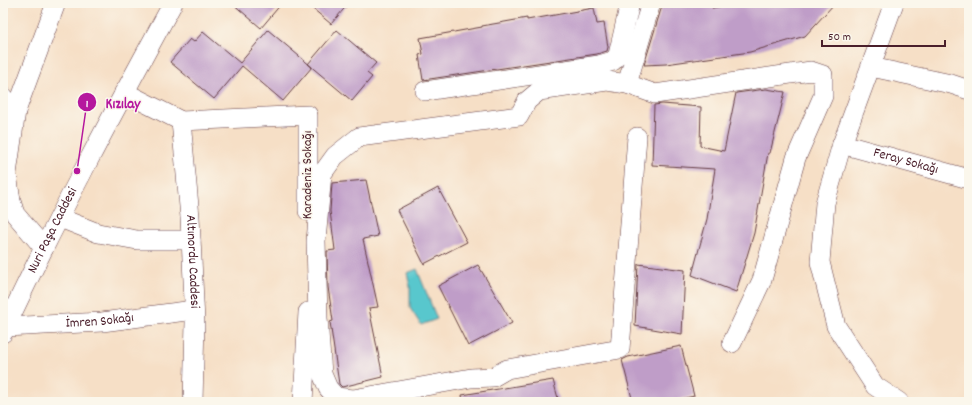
<svg xmlns="http://www.w3.org/2000/svg" width="972" height="405" font-family="Dekko,sans-serif">
<style>
.water{fill:#59c7cd;stroke:#52737c}
.building{fill:#bf9dc8}
.lines{fill:none;stroke-linecap:round;stroke-linejoin:round}
.minor-casing{stroke:#643c42;stroke-width:20}
.minor{stroke:#fff;stroke-width:19}
.labels{text-anchor:middle;dominant-baseline:central;stroke-width:3;stroke-linejoin:round;paint-order:stroke}
.street-label{font-size:14px;fill:#4a1f2b;stroke:#fbf7ec}
.leader{fill:none;stroke:#b5179e;stroke-width:1.5}
.callout-dot{fill:#b5179e;stroke:#fbf7ec;stroke-width:1.5}
.mark-label{font-size:12px;text-anchor:middle;font-weight:bold;fill:#fff}
.callout-label{font-size:15px;text-anchor:middle;font-weight:bold;fill:#b5179e;stroke:#fbf7ec;stroke-width:3;stroke-linejoin:round;paint-order:stroke}
</style>
<rect width="100%" height="100%" fill="#fbf7ec"/>
<filter id="ink" filterUnits="userSpaceOnUse"><feTurbulence type="fractalNoise" baseFrequency=".025" numOctaves="2"/><feDisplacementMap in="SourceGraphic" scale="8" xChannelSelector="R" yChannelSelector="G"/><feConvolveMatrix kernelMatrix="1 2 1 2 8 2 1 2 1" color-interpolation-filters="sRGB"/></filter>
<filter id="wash" filterUnits="userSpaceOnUse"><feTurbulence type="fractalNoise" baseFrequency=".012" numOctaves="4" result="noise"/><feDisplacementMap in="SourceGraphic" scale="16" xChannelSelector="R" yChannelSelector="G"/><feGaussianBlur stdDeviation="0.9" result="paint"/><feColorMatrix in="noise" values="0 0 0 0 0 0 0 0 0 0 0 0 0 0 0 0 0 1.4 0 .05"/><feComposite in="paint" operator="in"/></filter>
<g filter="url(#wash)">
<rect width="100%" height="100%" fill="#f6dfc6"/>
<path class="water" d="M417,269L437,319L421,325L410,308V286L407,273Z"/>
<g id="blocks">
<path class="building" d="M232,3H282L261,28Z
M306,3H349L331,24Z
M662,3H712V8L742,3H835L805,36L750,52L666,64L644,65L662,6Z
M594,8L597,24L604,23L608,47L607,51L597,54L423,80L419,55L423,54L420,38L482,27V26L527,18V20Z
M268,30L312,67L283,101L242,66L214,99L170,62L190,39L194,42L203,32L240,63Z
M337,30L376,63L367,73L372,77L352,101L308,64Z
M766,89L785,92L770,153H768L754,233L736,292L692,275L707,219L715,169L652,165L654,105L662,104L701,107L700,146L724,151L736,93Z
M366,180L378,236L363,239L378,307L369,308L383,377L342,387L339,384L330,322L333,321L328,287L327,251L335,250L330,211L332,183Z
M438,188L467,242L424,264L397,210Z
M638,264L685,270L682,334L635,326Z
M478,265L512,323L468,346L438,286Z
M681,346L694,396L669,402H633L622,360L628,357Z
M553,380L559,402H463L462,395Z"/>
</g>
</g>
<g filter="url(#ink)">
<use href="#blocks" fill-opacity="0" stroke="#643c42" stroke-width="1"/>
<g class="lines">
<g class="minor-casing">
<g id="minor">
<path d="M894,3L842,144L825,203L820,262L836,326L875,386L899,402"/>
<path d="M871,67L951,84L969,90"/>
<path d="M627,84L651,3"/>
<path d="M425,91L599,65L613,61L618,55L630,3"/>
<path d="M124,92L181,121L308,115V211"/>
<path d="M3,96L16,111"/>
<path id="s1" d="M181,121L190,217L195,322L193,402"/>
<path d="M637,137L620,349L507,369L493,377L471,378L353,399L336,397L328,388L322,374L318,318L316,241L322,174L335,156L359,137L519,116L527,101L539,91L607,81L627,84L655,94L811,71L823,75V96L796,158L762,280L732,343"/>
<path id="s2" d="M842,144L969,179"/>
<path d="M60,218L98,233L137,240H191"/>
<path d="M44,248L15,214L11,201L7,174L16,111L56,3"/>
<path id="s3" d="M6,327L102,322L194,310"/>
<path id="s4" d="M3,333C55,221 114,111 173,3"/>
<path d="M303,402L308,312"/>
</g>
</g>
<use href="#minor" class="minor"/>
</g>
</g>
<g class="labels">
<g class="street-label">
<text stroke="none"><textPath href="#s2" startOffset="66">Feray Sokağı</textPath></text>
<text transform="translate(308 175) rotate(-90)">Karadeniz Sokağı</text>
<text stroke="none"><textPath href="#s4" startOffset="114">Nuri Paşa Caddesi</textPath></text>
<text stroke="none"><textPath href="#s1" startOffset="141">Altınordu Caddesi</textPath></text>
<text stroke="none"><textPath href="#s3" startOffset="94">İmren Sokağı</textPath></text>
</g>
</g>
<path class="leader" d="M77 171L87 102"/>
<g class="callout-dot">
<circle cx="77" cy="171" r="4"/>
<circle cx="87" cy="102" r="10"/>
</g>
<g class="mark-label">
<text x="87" y="107">1</text>
</g>
<g class="callout-label">
<text x="123" y="108">Kızılay</text>
</g>
<rect width="972" height="405" fill="none" stroke="#fbf7ec" stroke-width="16"/>
<path d="M822 40v6h123v-6" fill="none" stroke="#4a1f2b" stroke-width="2"/>
<text x="828" y="40" font-size="12" fill="#4a1f2b" stroke="#fbf7ec" stroke-width="3" paint-order="stroke">50 m</text>
</svg>
